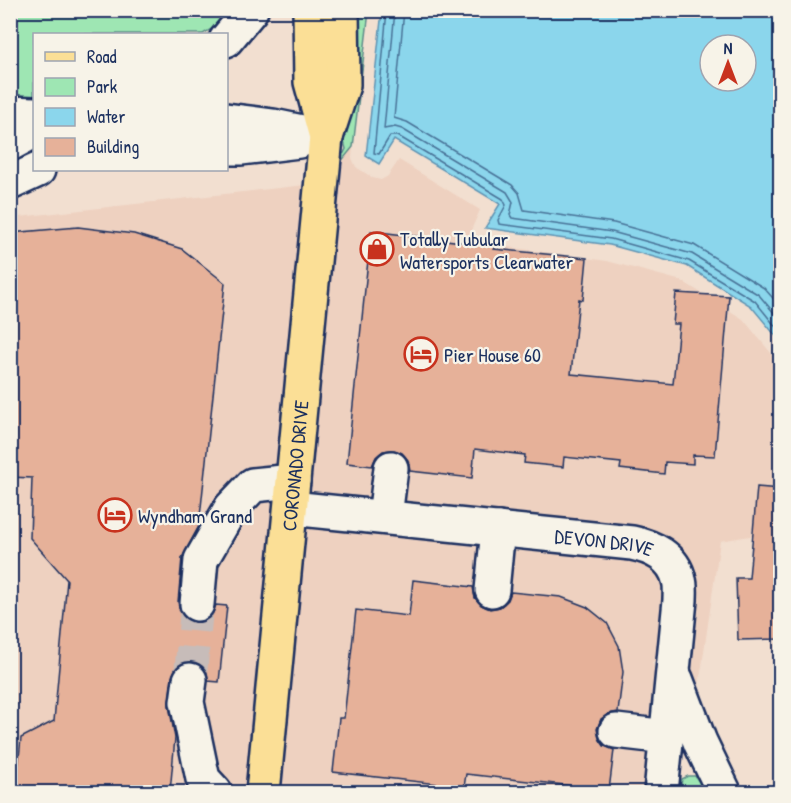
<svg xmlns="http://www.w3.org/2000/svg" width="791" height="803" font-family="'Patrick Hand',sans-serif">
<style>
.built{fill:#eed1c0}
.green{fill:#9ee6b3;stroke:#5c8a88;stroke-width:1.5}
.water{fill:#8bd6ec;stroke:#5e93b3;stroke-width:1.5;fill-rule:evenodd}
.lines{fill:none;stroke-linecap:round;stroke-linejoin:round}
.shore{stroke:#487297;stroke-width:1.5}
.building{fill:#e6b199;stroke:#1b2f5e;stroke-width:1.5}
.minor-tunnel{stroke:#c7bcb9;stroke-width:33;stroke-dasharray:33 16;stroke-linecap:butt}
.minor-casing{stroke:#1b2f5e;stroke-width:38}
.major-casing{stroke:#1b2f5e;stroke-width:38}
.minor{stroke:#f7f3e8;stroke-width:33}
.major{stroke:#fbdf96;stroke-width:33}
.labels{text-anchor:middle;dominant-baseline:central;stroke-width:4.5;stroke-linejoin:round;paint-order:stroke}
.poi-label{font-size:20px;fill:#1b2f5e;stroke:#f7f3e8;text-anchor:start}
.street-label{font-size:20px;fill:#1b2f5e;stroke:#f7f3e8}
</style>
<rect width="100%" height="100%" fill="#f2dfd0"/>
<filter id="ink" filterUnits="userSpaceOnUse"><feTurbulence type="fractalNoise" baseFrequency=".0167" numOctaves="2"/><feDisplacementMap in="SourceGraphic" scale="12" xChannelSelector="R" yChannelSelector="G"/><feConvolveMatrix kernelMatrix="1 2 1 2 8 2 1 2 1" color-interpolation-filters="sRGB"/></filter>
<g filter="url(#ink)">
<path class="built" d="M353,147L352,158L356,167L373,178L381,180L388,176L399,160L480,210L472,228L474,237L480,243L607,261L682,281L743,319L780,364V531L720,541L698,693L690,669L696,579L682,550L677,543L659,531L633,525L309,491L340,163Z
M305,185L248,792H11L10,218Z
M305,528L630,561L644,564L656,572L663,585L664,599L658,659L652,662L656,674L644,792H280Z"/>
<path class="green" d="M11,11H229L215,27L203,34H34V111L11,125Z
M358,11H369L353,147L340,163V154L344,153L346,149L343,138Z
M688,776H695L706,792H680L682,779Z"/>
<path class="water" d="M382,11H780V341L751,306L687,266L610,245L485,228L500,204L394,140L379,164L366,156ZM710,45H746V81H710Z"/>
<g class="lines">
<path class="shore" d="M387,10L374,153L379,154L390,136H398L503,199L506,205L498,220L499,224L611,239L689,261L755,301L780,332
M395,10L384,129L395,127L402,129L507,192L513,202L510,215L512,218L612,232L692,254L759,295L780,320
M404,10L394,118L407,122L512,185L519,193L524,210L614,223L694,245L764,288L780,306"/>
</g>
<path class="building" d="M78,227L134,234L182,249L225,283L199,526L182,558L178,602L180,611L186,619L196,623L204,621L212,615L216,605L227,606L219,682L208,681L207,672L202,666L192,661L183,662L176,668L172,677L169,705L175,738L170,792H10V767L18,768L21,738L54,721L67,580L30,538L32,478L10,477V233Z
M371,231L495,246L494,249L587,258L583,300L579,299L571,374L673,384L679,324H673L676,293L729,296L715,456L693,455V464L665,462L664,474L620,469L621,463L564,457L563,467L524,463L525,455L475,449L472,478L410,471L408,460L402,453L394,450L383,451L376,457L372,466L347,463Z
M757,487L780,489V639L738,640L736,578H749Z
M413,580L473,587L475,598L481,605L490,609L500,607L508,600L511,592L561,597L587,607L607,623L619,646L623,672L618,712L608,714L601,719L597,729L599,738L604,746L614,750L609,790L466,774L464,787L333,772L339,718H344L356,610L409,616Z"/>
<g class="lines">
<path class="minor-tunnel" d="M190,680L197,604"/>
<g class="minor-casing">
<g id="minor">
<path d="M226,40L251,10"/>
<path d="M10,113L34,114"/>
<path d="M226,120L273,126L326,137"/>
<path d="M10,144L34,131"/>
<path d="M226,148H241L299,141"/>
<path d="M10,183L38,170"/>
<path id="s1" d="M291,508L632,543C653,547 674,557 679,580C681,586 680,594 680,600L661,792"/>
<path d="M385,517L391,468"/>
<path d="M492,590L498,529"/>
<path d="M197,604L201,560L231,508L253,485L293,481"/>
<path d="M676,679L700,742L724,792"/>
<path d="M190,680L187,702L203,779L215,792"/>
<path d="M616,731L667,737"/>
</g>
</g>
<g class="major-casing">
<g id="major">
<path d="M310,10L311,82L326,137"/>
<path id="s2" d="M263,792L326,137L343,85L342,10"/>
</g>
</g>
<use href="#minor" class="minor"/>
<use href="#major" class="major"/>
</g>
</g>
<defs>
<g id="shop-ring" transform="scale(1.725)"><circle r="9.5" fill="#f7f3e8" stroke="#c8321e" stroke-width="1.5"/><path d="M-5-2.5h2.3a2.7 3.5 0 0 1 5.4 0H5L5.5 6h-11ZM-1.5-2.5h3a1.5 2.3 0 0 0-3 0Z" fill="#c8321e"/></g>
<g id="hotel-ring" transform="scale(1.725)"><circle r="9.5" fill="#f7f3e8" stroke="#c8321e" stroke-width="1.5"/><path d="M-6-4.5h1.5V1H6V5H4.5V3h-9V5H-6ZM-4 0a1.8 1.8 0 1 1 3.6 0ZM.5 0V-2.5h3Q6-2.5 6 0Z" fill="#c8321e"/></g>
</defs>
<g fill-rule="evenodd">
<use href="#shop-ring" x="377" y="249"/>
<use href="#hotel-ring" x="421" y="354"/>
<use href="#hotel-ring" x="115" y="515"/>
</g>
<g class="labels">
<g class="poi-label">
<text x="400" y="238">Totally Tubular<tspan x="400" dy="23">Watersports Clearwater</tspan></text>
<text x="444" y="354">Pier House 60</text>
<text x="138" y="515">Wyndham Grand</text>
</g>
<g class="street-label">
<text stroke="none"><textPath href="#s2" startOffset="328">CORONADO DRIVE</textPath></text>
<text stroke="none"><textPath href="#s1" startOffset="315">DEVON DRIVE</textPath></text>
</g>
</g>
<rect width="791" height="803" fill="none" stroke="#f7f3e8" stroke-width="36"/>
<rect x="18" y="18" width="755" height="767" fill="none" stroke="#1b2f5e" stroke-width="2" filter="url(#ink)"/>
<rect x="33" y="33" width="195" height="138" fill="#f7f3e8" stroke="#9fa5b1" stroke-width="1.5"/>
<rect x="45" y="52" width="30" height="9" fill="#fbdf96" stroke="#9fa5b1" stroke-width="1.5"/>
<text x="87" y="63" font-size="18" fill="#1b2f5e">Road</text>
<rect x="45" y="78" width="30" height="18" fill="#9ee6b3" stroke="#9fa5b1" stroke-width="1.5"/>
<text x="87" y="93" font-size="18" fill="#1b2f5e">Park</text>
<rect x="45" y="108" width="30" height="18" fill="#8bd6ec" stroke="#9fa5b1" stroke-width="1.5"/>
<text x="87" y="123" font-size="18" fill="#1b2f5e">Water</text>
<rect x="45" y="138" width="30" height="18" fill="#e6b199" stroke="#9fa5b1" stroke-width="1.5"/>
<text x="87" y="153" font-size="18" fill="#1b2f5e">Building</text>
<g transform="translate(728 63)"><circle r="28" fill="#f7f3e8" stroke="#9fa5b1" stroke-width="1.5"/>
<path d="M0-4.5L10 22L0 15L-10 22Z" fill="#c8321e"/>
<text y="-9" font-size="16" font-weight="bold" text-anchor="middle" fill="#1b2f5e">N</text>
</g>
</svg>
